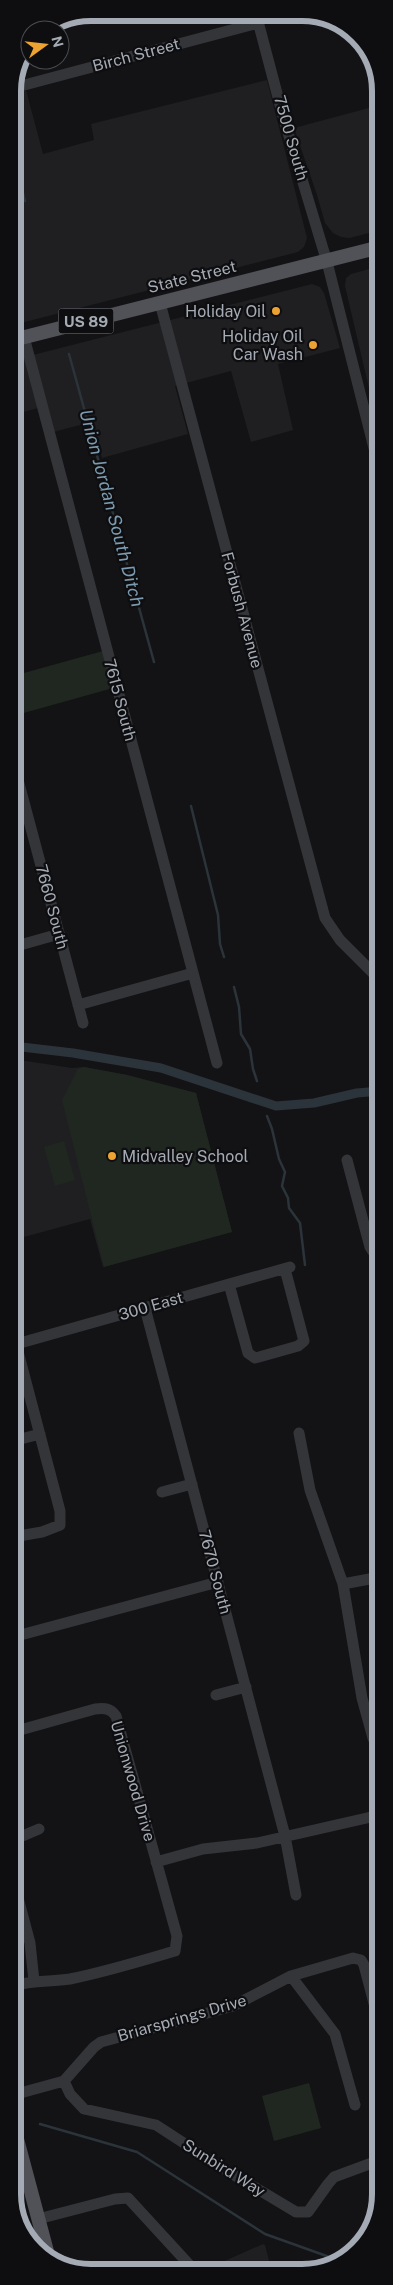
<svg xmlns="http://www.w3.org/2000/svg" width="393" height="2285" font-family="'Public Sans',sans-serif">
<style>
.built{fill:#1f1f22}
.green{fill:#1f2720}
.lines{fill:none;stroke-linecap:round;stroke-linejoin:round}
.stream{stroke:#2b343a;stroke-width:2.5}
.canal{stroke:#2b343a;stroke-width:9}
.minor{stroke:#343539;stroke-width:11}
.major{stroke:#505258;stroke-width:14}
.poi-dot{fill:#eea231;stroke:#0e0e10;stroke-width:2}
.labels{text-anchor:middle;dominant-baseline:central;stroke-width:4.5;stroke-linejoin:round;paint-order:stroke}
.shield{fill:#0e0e10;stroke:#787c84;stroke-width:1}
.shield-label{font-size:15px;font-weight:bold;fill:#a5abb5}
.street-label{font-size:16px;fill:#a5abb5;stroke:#0e0e10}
.poi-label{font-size:16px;fill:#a5abb5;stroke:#0e0e10;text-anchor:end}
.water-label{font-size:18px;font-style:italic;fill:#7c9bb0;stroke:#0e0e10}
.rim{fill:none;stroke:#a5abb5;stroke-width:6}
</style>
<rect width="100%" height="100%" fill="#131315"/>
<path class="built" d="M267,80L307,238L304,247L298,252L13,325V158L18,156L13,137V94L26,90L43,154L94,140L91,124Z
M380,105V230L350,238L341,237L333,233L325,223L317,195L294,128Z
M380,266V435L345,286L346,278L351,274Z
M312,284L320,287L324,293L340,348L278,364L293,430L251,442L231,371L175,386L188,434L102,458L92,422L53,432L46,406L16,414L22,437L13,439V360Z
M13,1059L72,1068L84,1067L127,1075L196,1093L232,1232L103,1267L90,1219L13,1240Z
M263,2244L265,2245L272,2272L202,2271Z"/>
<path class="green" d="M103,651L113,688L13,716V676Z
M84,1067L127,1075L196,1093L232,1232L104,1267L62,1100L78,1069Z
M64,1141L75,1180L55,1186L44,1147Z
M309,2083L321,2128L274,2141L262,2096Z"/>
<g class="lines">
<path class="stream" d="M13,155L25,201
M69,354L154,662
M191,806L218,915L220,944L224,957
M234,987L239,1007L241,1034L250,1049L253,1069L257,1081
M267,1116L272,1129L279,1159L285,1172L282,1186L288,1198L289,1208L300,1223L305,1265
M40,2124L137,2152L265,2234L335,2259"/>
<path class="canal" d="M13,1046L73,1053L161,1068L276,1106L314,1103L357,1093L380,1091"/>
<path class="minor" d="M256,14L283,116L327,262L380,472
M13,88L258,23
M160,303L325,918L340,940L380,980
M24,337L217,1063
M13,761L83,1023
M13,947L59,934
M78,1005L193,973
M347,1160L370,1247L374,1253L380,1255
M229,1284L248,1353L255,1358L259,1357L298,1346L304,1341L285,1269
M145,1308L285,1836L296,1895
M380,1318V1331
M13,1345L290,1267
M299,1433L310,1490L343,1584L362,1698L373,1738L380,1755
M13,1441L40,1434
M162,1492L192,1484
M13,1537L42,1532L60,1525V1511L16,1344
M343,1584L380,1577
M13,1637L218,1582
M216,1695L246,1687
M13,1732L95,1709C105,1708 110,1708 116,1716L177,1936L175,1951C141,1961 105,1972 70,1979C51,1982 32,1980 13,1986
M13,1840L39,1829
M156,1862L203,1849L257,1843L380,1815
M13,1879L30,1943L34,1981
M367,1975L380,1971
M291,1976L335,2034L355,2105
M64,2081L70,2094L84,2109L156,2125L219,2166L296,2212H308L328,2184L334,2177L380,2160
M13,2095L64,2081L94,2047L101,2042L233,2006L291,1976L353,1958L361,1960L364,1965L380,2026
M38,2219L115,2199L128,2198L195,2271"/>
<path class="major" d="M13,340L380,247
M13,2124L48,2255"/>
</g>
<g class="poi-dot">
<circle cx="276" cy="311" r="5"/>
<circle cx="313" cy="345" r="5"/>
<circle cx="112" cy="1156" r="5"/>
</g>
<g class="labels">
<rect class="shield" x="58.5" y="308.5" width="55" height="25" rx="4"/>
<g class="shield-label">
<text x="86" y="321">US 89</text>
</g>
<g class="street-label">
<text transform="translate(136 55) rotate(-15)">Birch Street</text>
<text transform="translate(291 138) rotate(74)">7500 South</text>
<text transform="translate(192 277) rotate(-14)">State Street</text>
<text transform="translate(242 610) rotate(75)">Forbush Avenue</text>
<text transform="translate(120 700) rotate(75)">7615 South</text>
<text transform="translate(52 907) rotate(75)">7660 South</text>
<text transform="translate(151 1306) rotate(-16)">300 East</text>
<text transform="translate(215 1572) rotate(75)">7670 South</text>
<text transform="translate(133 1781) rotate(74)">Unionwood Drive</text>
<text transform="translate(182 2018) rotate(-16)">Briarsprings Drive</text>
<text transform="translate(224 2168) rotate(32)">Sunbird Way</text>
</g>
<g class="poi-label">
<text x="266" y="311">Holiday Oil</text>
<text x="303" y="336">Holiday Oil<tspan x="303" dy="18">Car Wash</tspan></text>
<text x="122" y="1156" text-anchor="start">Midvalley School</text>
</g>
<g class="water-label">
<text transform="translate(112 508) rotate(75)">Union Jordan South Ditch</text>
</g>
</g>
<path d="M0 0H393V2285H0ZM91 21H302A70 70 0 0 1 372 91V2194A70 70 0 0 1 302 2264H91A70 70 0 0 1 21 2194V91A70 70 0 0 1 91 21Z" fill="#0e0e10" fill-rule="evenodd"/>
<path class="rim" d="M91 21H302A70 70 0 0 1 372 91V2194A70 70 0 0 1 302 2264H91A70 70 0 0 1 21 2194V91A70 70 0 0 1 91 21Z"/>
<g transform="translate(45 45) rotate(75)"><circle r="24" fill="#0e0e10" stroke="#4a4d52"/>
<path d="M0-4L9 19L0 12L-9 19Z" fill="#eea231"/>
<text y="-8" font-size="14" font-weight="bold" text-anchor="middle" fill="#a5abb5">N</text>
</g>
</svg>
